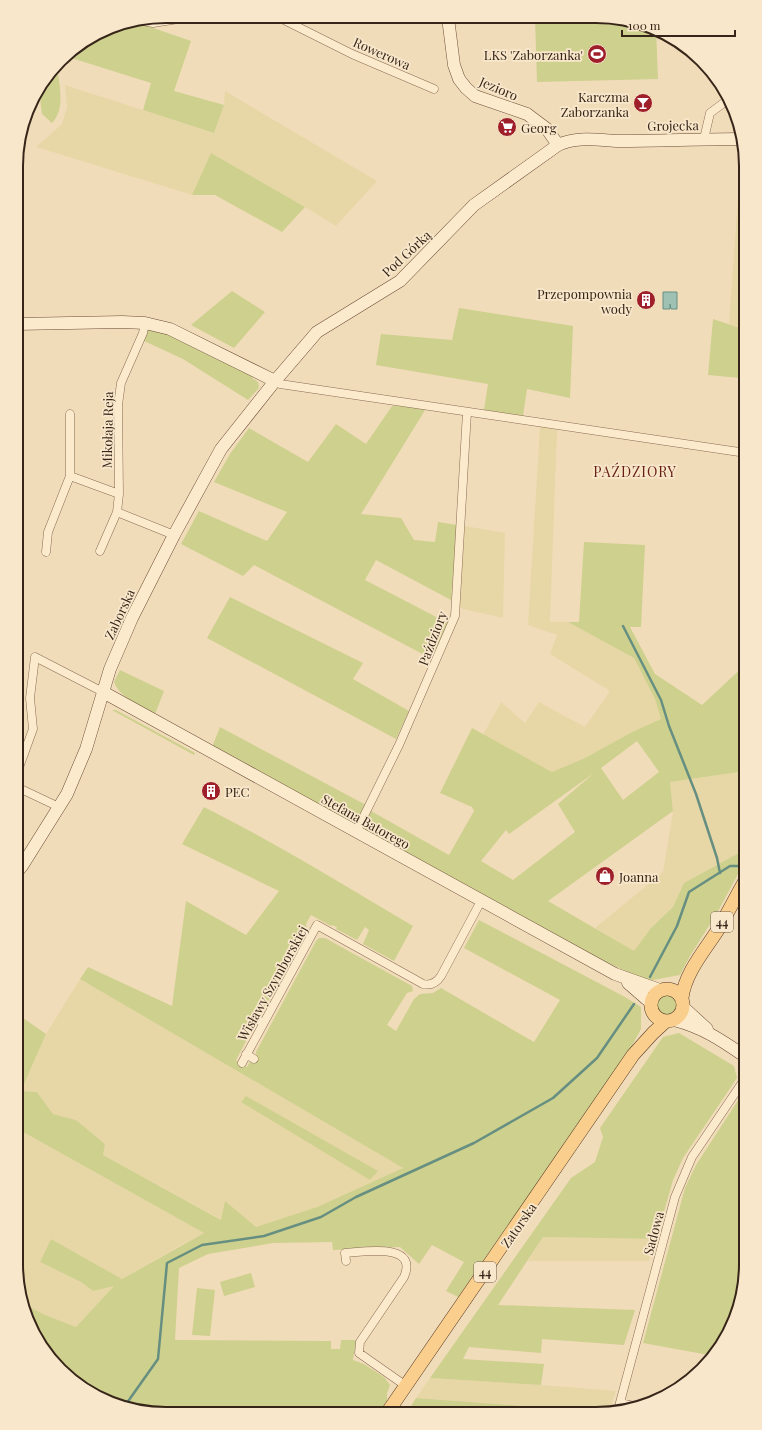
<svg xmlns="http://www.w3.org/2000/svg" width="762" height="1430" font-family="'Playfair Display',serif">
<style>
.farmland{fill:#e8d7a6}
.green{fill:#ced08d;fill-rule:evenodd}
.water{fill:#9fc1b4;stroke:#668f81}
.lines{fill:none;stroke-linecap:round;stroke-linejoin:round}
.stream{stroke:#668f81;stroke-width:2.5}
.street-casing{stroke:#896b53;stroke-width:9}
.secondary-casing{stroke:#6b4c36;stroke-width:13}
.primary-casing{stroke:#563a28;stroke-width:14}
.street{stroke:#fceacd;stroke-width:8}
.secondary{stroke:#fceacd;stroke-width:12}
.primary{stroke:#face8c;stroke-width:13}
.labels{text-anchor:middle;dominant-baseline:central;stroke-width:3.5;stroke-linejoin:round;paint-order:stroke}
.shield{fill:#f8e7ca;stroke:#715f4e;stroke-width:1}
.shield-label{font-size:12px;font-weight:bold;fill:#372519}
.street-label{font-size:13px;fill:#372519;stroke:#f8e7ca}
.poi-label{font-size:13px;fill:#372519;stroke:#f8e7ca;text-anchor:end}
.neighbourhood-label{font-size:14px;letter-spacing:1px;fill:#671f15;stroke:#f8e7ca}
.rim{fill:none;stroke:#372519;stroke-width:2}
</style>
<rect width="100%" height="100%" fill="#f1dcba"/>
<path class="farmland" d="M65,85L214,133L224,105L225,91L377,181L336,226L305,207L211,153L192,195L36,147L62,124L67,107Z
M742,142L746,166V330L729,324Z
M540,426L557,430L550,622H568L634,658L655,699L661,719L632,732L585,758L552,772L483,735L501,702L525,723L539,702L585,727L610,691L550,654L557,635L528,625Z
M465,526L505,533L503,618L459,608Z
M746,771V849L684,883L673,907L651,928L634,952L595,928L663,872L673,811L670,782Z
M80,979L403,1168L317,1207L256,1227L225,1202L222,1220L103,1155L105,1144L76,1120L53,1114L37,1092L21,1091L46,1034Z
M16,1128L204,1233L179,1246L122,1279L51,1239L40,1262L81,1282L93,1291L115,1285L76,1327L43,1314L22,1303L16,1264Z
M543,1237L654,1239L649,1261H528Z
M430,1378L541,1385L616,1391L609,1412H607L416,1398Z"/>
<path class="green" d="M535,18L625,19L656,29L658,79L537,82Z
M136,22L191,41L174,91L224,105L214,133L143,110L151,83L65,56L109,27Z
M57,66C59,84 66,109 52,123L42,114L39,90Z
M211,153L305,207L282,232L215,195H192Z
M232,291L265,312L234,348L191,325Z
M459,308L573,326L570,398L527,389L523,416L484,410L488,384L376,365L381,334L452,340Z
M713,319L746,330V398L741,397L740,378L708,375Z
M147,327L169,332L253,374L252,378L258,382L259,388L248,400L183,359L142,340Z
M392,406L427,407L361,514L401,518L414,540L435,542L438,522L457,525L451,600L376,560L365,580L448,623L432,659L254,565L243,576L181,544L199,511L267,541L287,512L214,482L230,454L249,428L308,462L336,424L366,444Z
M584,542L645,545L641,627H630L655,674L702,705L746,664V771L670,782L673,811L548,901L634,951L651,928L673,907L684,883L746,849L737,876L717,913L690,956L680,975L653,980L642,979L577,948L363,830L371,811L449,855L474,811L472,807L440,793L472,728L552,772L585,758L632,732L661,719L655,699L634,658L568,622H579ZM637,741L659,772L623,800L601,768ZM594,773L558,804L575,832L513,880L481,861L506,830L509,834Z
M230,597L363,663L353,679L409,711L396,739L207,638Z
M120,670L164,691L155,714C141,706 120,698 114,682Z
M112,710H116L195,753L194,755Z
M220,727L366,805L358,822H350L212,747Z
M204,807C276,843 344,885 413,926L394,961L363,944L369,930L365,927L357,940L336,929L337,927L332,925L331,926L311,915L306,924L307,929L261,1014H255L251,1022L253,1028L236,1060L247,1067L250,1062H253L257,1058L256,1052L316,941L319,938H325L412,986L413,991L407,993L387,1025L396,1031L414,999L420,994L433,993L441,988L534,1042L560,1000L464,948L479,920L625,997L641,1007V1029L628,1053L458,1297L446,1291L464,1262L432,1245L419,1264L400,1247L333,1250L332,1242L273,1243L208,1254L179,1268L175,1340L331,1341V1349H340L341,1340H356L353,1360L364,1364L384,1377L390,1385L387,1393V1401L378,1413H146L109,1402L75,1383L41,1347L24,1312L22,1303L43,1314L76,1327L114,1286L93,1291L81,1282L40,1262L51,1239L122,1279L204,1233L16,1128V1030L23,1018L46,1034L21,1091L37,1092L53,1114L76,1120L105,1144L103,1155L221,1220L225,1201L256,1227L317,1207L403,1168L80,979L88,967L172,1006L186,901L246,935L279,891L182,844Z
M656 1005a11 11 0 1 1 22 0a11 11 0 1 1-22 0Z
M679,1033L734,1066L737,1078L683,1158L673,1180L656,1240L654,1239L543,1237L498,1305L635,1310L624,1345L542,1339L541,1353L469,1347L463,1359L544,1364L541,1385L430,1378L571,1178L595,1162L603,1137L600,1128L663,1037Z
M746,1088V1274L738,1312L714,1356L643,1343L685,1188L696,1165Z
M246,1096L378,1171L370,1180L241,1102Z
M251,1273L255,1287L224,1296L220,1282Z
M197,1288L215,1290L210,1336L192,1335Z
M416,1398L607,1412L596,1414L407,1413Z"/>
<path class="water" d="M663,292H677V309H671L670,304V309H663Z"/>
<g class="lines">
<path class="stream" d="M623,626L661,700L669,726L696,794L717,858L720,873
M650,977L677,926L689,892L730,866H738
M124,1407L158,1359L167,1263L202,1245L264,1236L321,1217L356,1197L474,1143L553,1098L597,1058L634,1004"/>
<g class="street-casing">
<path id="street" d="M278,17L352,54L434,89
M143,21L153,23L197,16
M704,139L710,113L729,99
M275,381L280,384L746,453
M70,476L119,494
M117,512L174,535
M100,551L117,512L119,494L118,405L121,383L143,333L145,323
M46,552L48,532L70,476V414
M17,773L33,729L30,698L35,657L103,692
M23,790L59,807
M17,796L23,790L17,788
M356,832L399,745L455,616L467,412
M255,1018L263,1023
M246,1054L254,1059
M242,1063L317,925L423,984C431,986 437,982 441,976L481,901
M346,1261L345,1253C363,1252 419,1242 404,1277L360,1342L359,1353L406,1386
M620,1403L638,1407
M618,1410L675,1197L692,1157L746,1077"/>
</g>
<g class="secondary-casing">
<path id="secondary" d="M448,18L454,65L459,79L466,88L475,96L527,114L547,129L558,145
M17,324L122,322L145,323L170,329L275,381
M103,692L615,974L660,990
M16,873L22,866L67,794L86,749L110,669L132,618L174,535L221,449L275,381L317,332L400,281L474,205L558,145C577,136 597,140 618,141C659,141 700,139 741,139
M628,983L651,1003
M683,1007L707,1029
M674,1020C704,1028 721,1040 746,1057"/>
</g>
<g class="primary-casing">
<path id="primary" d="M651 1005a16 16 0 1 1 32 0a16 16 0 1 1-32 0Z
M682,998C685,972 706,949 719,928C728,912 737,895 746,879
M387,1413L633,1055L653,1033L666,1021"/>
</g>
<use href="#street" class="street"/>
<use href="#secondary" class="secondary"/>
<use href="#primary" class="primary"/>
</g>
<defs>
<g id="stadium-disc" transform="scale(1)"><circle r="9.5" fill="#9e1e2a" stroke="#f8e7ca"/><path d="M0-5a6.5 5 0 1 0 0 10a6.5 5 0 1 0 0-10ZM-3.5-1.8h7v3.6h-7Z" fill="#fff"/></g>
<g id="bar-disc" transform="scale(1)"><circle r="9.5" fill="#9e1e2a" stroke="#f8e7ca"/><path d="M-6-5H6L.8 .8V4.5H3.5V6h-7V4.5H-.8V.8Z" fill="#fff"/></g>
<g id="supermarket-disc" transform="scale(1)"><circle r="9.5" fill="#9e1e2a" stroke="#f8e7ca"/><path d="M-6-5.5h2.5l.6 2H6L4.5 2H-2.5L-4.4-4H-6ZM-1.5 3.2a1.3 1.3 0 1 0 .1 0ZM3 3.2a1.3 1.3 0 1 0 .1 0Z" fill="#fff"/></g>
<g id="building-disc" transform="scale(1)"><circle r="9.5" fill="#9e1e2a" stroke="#f8e7ca"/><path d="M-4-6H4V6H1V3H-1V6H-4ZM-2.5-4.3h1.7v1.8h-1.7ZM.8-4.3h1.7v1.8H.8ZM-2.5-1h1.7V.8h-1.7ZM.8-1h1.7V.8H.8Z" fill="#fff"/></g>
<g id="shop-disc" transform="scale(1)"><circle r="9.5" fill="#9e1e2a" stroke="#f8e7ca"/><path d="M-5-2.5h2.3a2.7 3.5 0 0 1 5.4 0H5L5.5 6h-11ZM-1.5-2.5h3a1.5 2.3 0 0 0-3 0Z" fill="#fff"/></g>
</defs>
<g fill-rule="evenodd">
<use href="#stadium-disc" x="597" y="54"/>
<use href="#bar-disc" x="643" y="103"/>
<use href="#supermarket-disc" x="507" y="127"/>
<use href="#building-disc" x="646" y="300"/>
<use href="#building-disc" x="211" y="791"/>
<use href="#shop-disc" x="605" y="876"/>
</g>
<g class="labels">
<g class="shield">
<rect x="711" y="912" width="22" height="20" rx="3"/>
<rect x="474" y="1262" width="22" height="20" rx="3"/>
</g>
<g class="shield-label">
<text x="722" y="922">44</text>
<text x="485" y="1272">44</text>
</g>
<g class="street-label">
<text transform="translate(382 53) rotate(24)">Rowerowa</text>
<text transform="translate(499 88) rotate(23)">Jezioro</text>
<text transform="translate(673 125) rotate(-1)">Grojecka</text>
<text transform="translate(406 253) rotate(-43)">Pod Górką</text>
<text transform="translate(107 430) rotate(-89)">Mikołaja Reja</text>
<text transform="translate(119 614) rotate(-65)">Zaborska</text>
<text transform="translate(432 638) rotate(-69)">Paździory</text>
<text transform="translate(366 821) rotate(29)">Stefana Batorego</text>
<text transform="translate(272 983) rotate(-61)">Wisławy Szymborskiej</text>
<text transform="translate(518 1225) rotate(-55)">Zatorska</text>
<text transform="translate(653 1233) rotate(-75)">Sadowa</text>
</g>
<g class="poi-label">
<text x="583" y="54">LKS 'Zaborzanka'</text>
<text x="629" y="96">Karczma<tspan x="629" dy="15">Zaborzanka</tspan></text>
<text x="521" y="127" text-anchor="start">Georg</text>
<text x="632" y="293">Przepompownia<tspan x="632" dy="15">wody</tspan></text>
<text x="225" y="791" text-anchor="start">PEC</text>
<text x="619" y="876" text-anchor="start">Joanna</text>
</g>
<g class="neighbourhood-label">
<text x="635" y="471">PAŹDZIORY</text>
</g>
</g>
<path d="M0 0H762V1430H0ZM166 23H596A143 143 0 0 1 739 166V1264A143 143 0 0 1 596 1407H166A143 143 0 0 1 23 1264V166A143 143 0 0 1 166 23Z" fill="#f8e7ca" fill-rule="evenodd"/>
<path class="rim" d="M166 23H596A143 143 0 0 1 739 166V1264A143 143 0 0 1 596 1407H166A143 143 0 0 1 23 1264V166A143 143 0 0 1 166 23Z"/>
<path d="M622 30v6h113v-6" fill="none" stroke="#372519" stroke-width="2"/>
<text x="628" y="30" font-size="12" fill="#372519" stroke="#f8e7ca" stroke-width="3" paint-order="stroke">100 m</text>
</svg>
